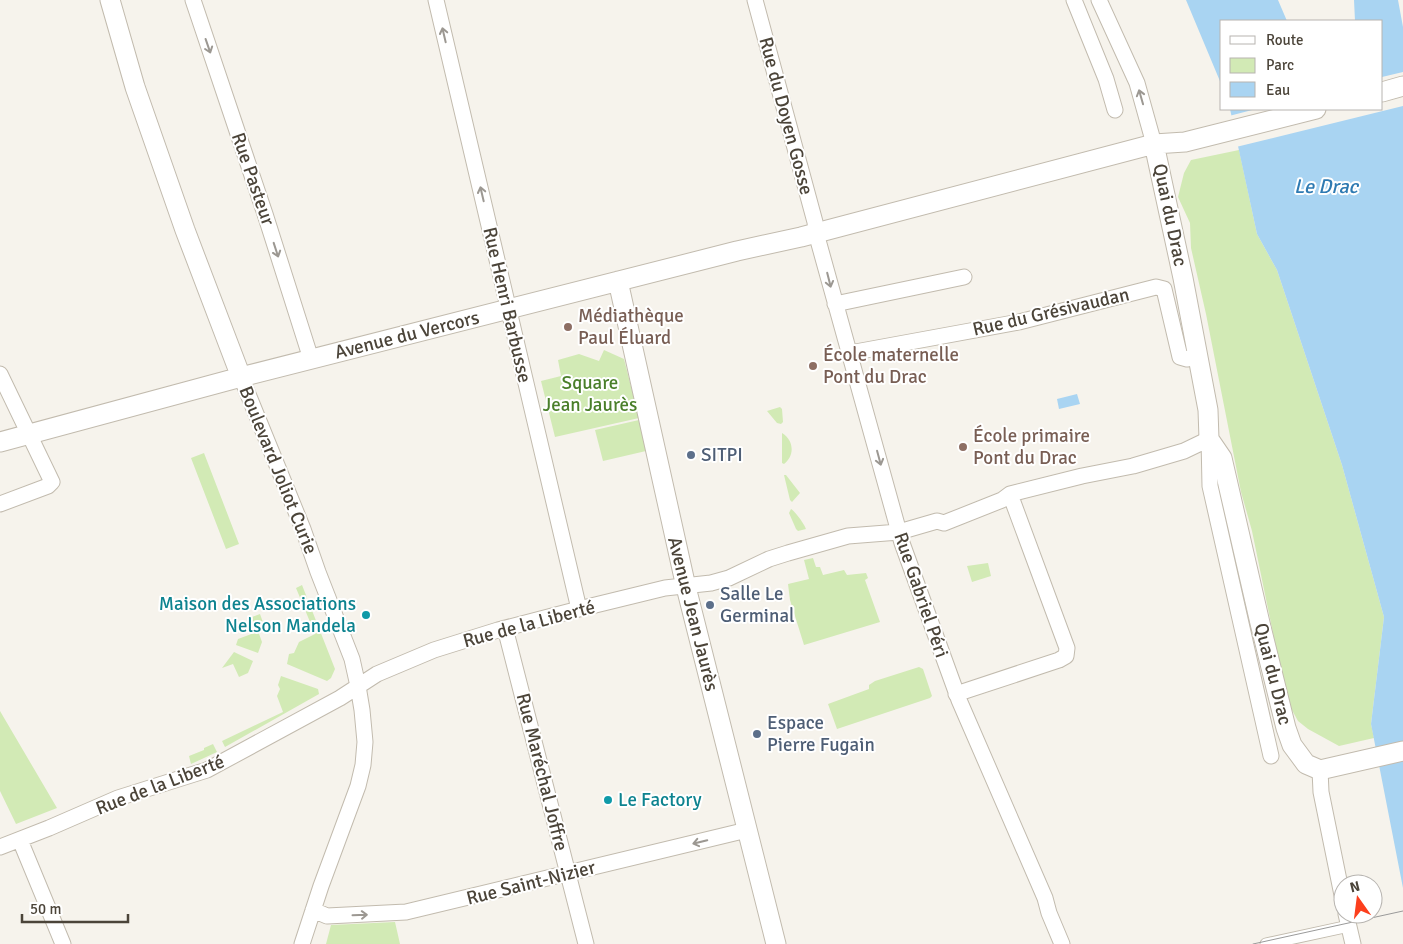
<svg xmlns="http://www.w3.org/2000/svg" width="1403" height="944" font-family="Signika,sans-serif">
<style>
.green{fill:#d2eab5}
.water{fill:#a9d4f2}
.pier{fill:#f6f3ec}
.lines{fill:none;stroke-linecap:round;stroke-linejoin:round}
.pedestrian-casing{stroke:#c2bbae;stroke-width:13}
.minor-casing{stroke:#c2bbae;stroke-width:17}
.tertiary-casing{stroke:#c2bbae;stroke-width:21}
.pedestrian{stroke:#fff;stroke-width:11}
.minor{stroke:#fff;stroke-width:15}
.tertiary{stroke:#fff;stroke-width:19}
.tram{stroke:#9a9a9a;stroke-width:1}
.oneway{stroke:#9c9892}
.education-dot{fill:#8d6e63;stroke:#fff;stroke-width:2}
.service-dot{fill:#5c6f8a;stroke:#fff;stroke-width:2}
.culture-dot{fill:#0f9aa8;stroke:#fff;stroke-width:2}
.labels{text-anchor:middle;dominant-baseline:central;stroke-width:4;stroke-linejoin:round;paint-order:stroke}
.street-label{font-size:19px;fill:#4b4439;stroke:#fff}
.education-label{font-size:19px;fill:#785e54;stroke:#fff;text-anchor:start}
.park-label{font-size:19px;fill:#4a7f2a;stroke:#fff}
.service-label{font-size:19px;fill:#4e5e75;stroke:#fff;text-anchor:start}
.culture-label{font-size:19px;fill:#0d838f;stroke:#fff;text-anchor:end}
.water-label{font-size:20px;font-style:italic;fill:#2e7ab2;stroke:#fff}
</style>
<rect width="100%" height="100%" fill="#f6f3ec"/>
<path class="green" d="M1239,150L1257,234L1277,270L1342,465L1384,617L1371,724L1374,738L1339,746L1308,729L1298,721L1287,701L1252,531L1241,492L1206,314L1191,248L1190,223L1178,197L1184,173L1191,160Z
M604,350L624,359L639,418L555,437L541,381L561,376L558,360L579,354L599,361Z
M780,407L782,409L783,422L781,424L777,423L767,411Z
M639,420L646,451L603,461L595,430Z
M782,433C794,440 795,456 784,464L782,463Z
M204,453L239,544L226,549L191,458Z
M784,475H786L800,493L792,502L790,500Z
M791,509C795,511 805,525 806,529L798,531L796,529L789,513Z
M813,558L816,567H820L823,575L844,570L847,575L866,573L868,578L865,580L880,622L804,645L790,600L788,584L809,579L804,560Z
M988,563L991,576L972,582L967,566Z
M302,585L335,669L331,678L327,681L287,664L289,654L294,653L299,642L315,634L296,588Z
M260,614L265,628L258,631L262,642L258,653L236,645L238,639L254,633L249,618Z
M234,652L253,661L248,673L239,677L233,664L222,668Z
M919,667L923,669L932,696L930,698L837,729L828,704L869,689V685L875,681Z
M281,676L318,689L319,694L225,747L222,741L283,712L277,696L280,689L278,685Z
M0,711L57,808L16,824L0,791Z
M213,744L217,752L191,764L189,756L204,750V748Z
M395,922L400,944H326L331,925Z"/>
<path class="water" d="M1186,0H1278L1287,21H1222V86Z
M1354,0H1398L1403,27V888L1371,724L1384,617L1342,465L1277,270L1257,234L1230,109H1382V21H1355Z
M1077,394L1080,404L1059,409L1057,399Z"/>
<path class="pier" d="M1403,72V106L1236,147L1229,116L1256,109H1382V77Z"/>
<g class="lines">
<g class="pedestrian-casing">
<path id="pedestrian" d="M1266,944L1349,926"/>
</g>
<g class="minor-casing">
<path id="minor" d="M193,0L265,214L311,359
M436,0L579,609
M755,0L815,222L816,233L902,543L959,700L1045,898L1049,913L1062,944
M1074,0L1106,79L1115,110
M1099,0L1137,83L1154,144
M835,304L964,277
M850,353L1019,322L1156,287L1164,289L1180,357L1187,359L1197,356
M0,374L52,482L48,486L0,504
M241,377L303,529L318,572L352,659L358,686L362,710L365,742L363,765L358,786L321,886L302,944
M1209,439L1210,486L1271,756
M505,628L586,944
M956,694L1059,660L1066,656L1067,648L1010,494
M1320,770L1321,792L1343,900
M20,840L63,944
M0,847L49,828L118,798L207,770L340,698L377,674L434,650L498,630L579,609L665,588L711,583L729,578L769,559L788,553L848,536L899,532L937,521L944,523L1002,500L1010,494L1082,476L1133,466L1184,451L1209,439
M313,910L327,916L406,912L747,830
M1346,914L1353,944"/>
</g>
<g class="tertiary-casing">
<path id="tertiary" d="M110,0L135,87L185,230L241,377
M1382,92L1403,86
M1154,144L1183,278L1208,410L1209,439L1222,458L1260,623L1286,728L1292,745L1306,764L1320,770L1403,751
M618,281L686,587L776,944
M0,442L241,377L737,251L801,237L1154,144L1185,142L1316,109"/>
</g>
<use href="#pedestrian" class="pedestrian"/>
<use href="#minor" class="minor"/>
<use href="#tertiary" class="tertiary"/>
<path class="tram" d="M1253,944L1403,911"/>
</g>
<defs><path id="oneway-shaft" d="M-6 0H5M1.5-3L5.5 0L1.5 3" fill="none" stroke-width="1.6" stroke-linecap="round" stroke-linejoin="round" transform="scale(1.25)"/></defs>
<g class="oneway">
<use href="#oneway-shaft" transform="translate(444 35) rotate(-103)"/>
<use href="#oneway-shaft" transform="translate(208 46) rotate(71)"/>
<use href="#oneway-shaft" transform="translate(1141 97) rotate(-106)"/>
<use href="#oneway-shaft" transform="translate(482 194) rotate(-103)"/>
<use href="#oneway-shaft" transform="translate(276 250) rotate(72)"/>
<use href="#oneway-shaft" transform="translate(829 280) rotate(76)"/>
<use href="#oneway-shaft" transform="translate(879 458) rotate(75)"/>
<use href="#oneway-shaft" transform="translate(700 842) rotate(166)"/>
<use href="#oneway-shaft" transform="translate(360 915) rotate(-2)"/>
</g>
<g class="education-dot">
<circle cx="568" cy="327" r="5"/>
<circle cx="813" cy="366" r="5"/>
<circle cx="963" cy="447" r="5"/>
</g>
<g class="service-dot">
<circle cx="691" cy="455" r="5"/>
<circle cx="710" cy="605" r="5"/>
<circle cx="757" cy="734" r="5"/>
</g>
<g class="culture-dot">
<circle cx="366" cy="615" r="5"/>
<circle cx="608" cy="800" r="5"/>
</g>
<g class="labels">
<g class="street-label">
<text transform="translate(786 116) rotate(75)">Rue du Doyen Gosse</text>
<text transform="translate(253 179) rotate(71)">Rue Pasteur</text>
<text transform="translate(1170 215) rotate(78)">Quai du Drac</text>
<text transform="translate(507 305) rotate(77)">Rue Henri Barbusse</text>
<text transform="translate(1051 312) rotate(-13)">Rue du Grésivaudan</text>
<text transform="translate(407 335) rotate(-14)">Avenue du Vercors</text>
<text transform="translate(278 470) rotate(68)">Boulevard Joliot Curie</text>
<text transform="translate(921 595) rotate(71)">Rue Gabriel Péri</text>
<text transform="translate(693 614) rotate(76)">Avenue Jean Jaurès</text>
<text transform="translate(529 624) rotate(-15)">Rue de la Liberté</text>
<text transform="translate(1273 674) rotate(76)">Quai du Drac</text>
<text transform="translate(542 772) rotate(76)">Rue Maréchal Joffre</text>
<text transform="translate(160 785) rotate(-21)">Rue de la Liberté</text>
<text transform="translate(531 883) rotate(-14)">Rue Saint-Nizier</text>
</g>
<g class="education-label">
<text x="578" y="316">Médiathèque<tspan x="578" dy="22">Paul Éluard</tspan></text>
<text x="823" y="355">École maternelle<tspan x="823" dy="22">Pont du Drac</tspan></text>
<text x="973" y="436">École primaire<tspan x="973" dy="22">Pont du Drac</tspan></text>
</g>
<g class="park-label">
<text x="590" y="383">Square<tspan x="590" dy="22">Jean Jaurès</tspan></text>
</g>
<g class="service-label">
<text x="701" y="455">SITPI</text>
<text x="720" y="594">Salle Le<tspan x="720" dy="22">Germinal</tspan></text>
<text x="767" y="723">Espace<tspan x="767" dy="22">Pierre Fugain</tspan></text>
</g>
<g class="culture-label">
<text x="356" y="604">Maison des Associations<tspan x="356" dy="22">Nelson Mandela</tspan></text>
<text x="618" y="800" text-anchor="start">Le Factory</text>
</g>
<g class="water-label">
<text x="1326" y="186">Le Drac</text>
</g>
</g>
<rect x="1220" y="20" width="162" height="90" fill="#ffffff" stroke="#b7b4b0"/>
<rect x="1230" y="36" width="25" height="8" fill="#ffffff" stroke="#b7b4b0"/>
<text x="1266" y="45" font-size="15" fill="#4b4439">Route</text>
<rect x="1230" y="58" width="25" height="15" fill="#d2eab5" stroke="#b7b4b0"/>
<text x="1266" y="70" font-size="15" fill="#4b4439">Parc</text>
<rect x="1230" y="82" width="25" height="15" fill="#a9d4f2" stroke="#b7b4b0"/>
<text x="1266" y="95" font-size="15" fill="#4b4439">Eau</text>
<g transform="translate(1358 899) rotate(346)"><circle r="24" fill="#ffffff" stroke="#b7b4b0"/>
<path d="M0-4L9 19L0 12L-9 19Z" fill="#fc3f1d"/>
<text y="-8" font-size="14" font-weight="bold" text-anchor="middle" fill="#4b4439">N</text>
</g>
<path d="M22 914v8h106v-8" fill="none" stroke="#4b4439" stroke-width="2.5"/>
<text x="30" y="914" font-size="15" fill="#4b4439" stroke="#ffffff" stroke-width="4" paint-order="stroke">50 m</text>
</svg>
